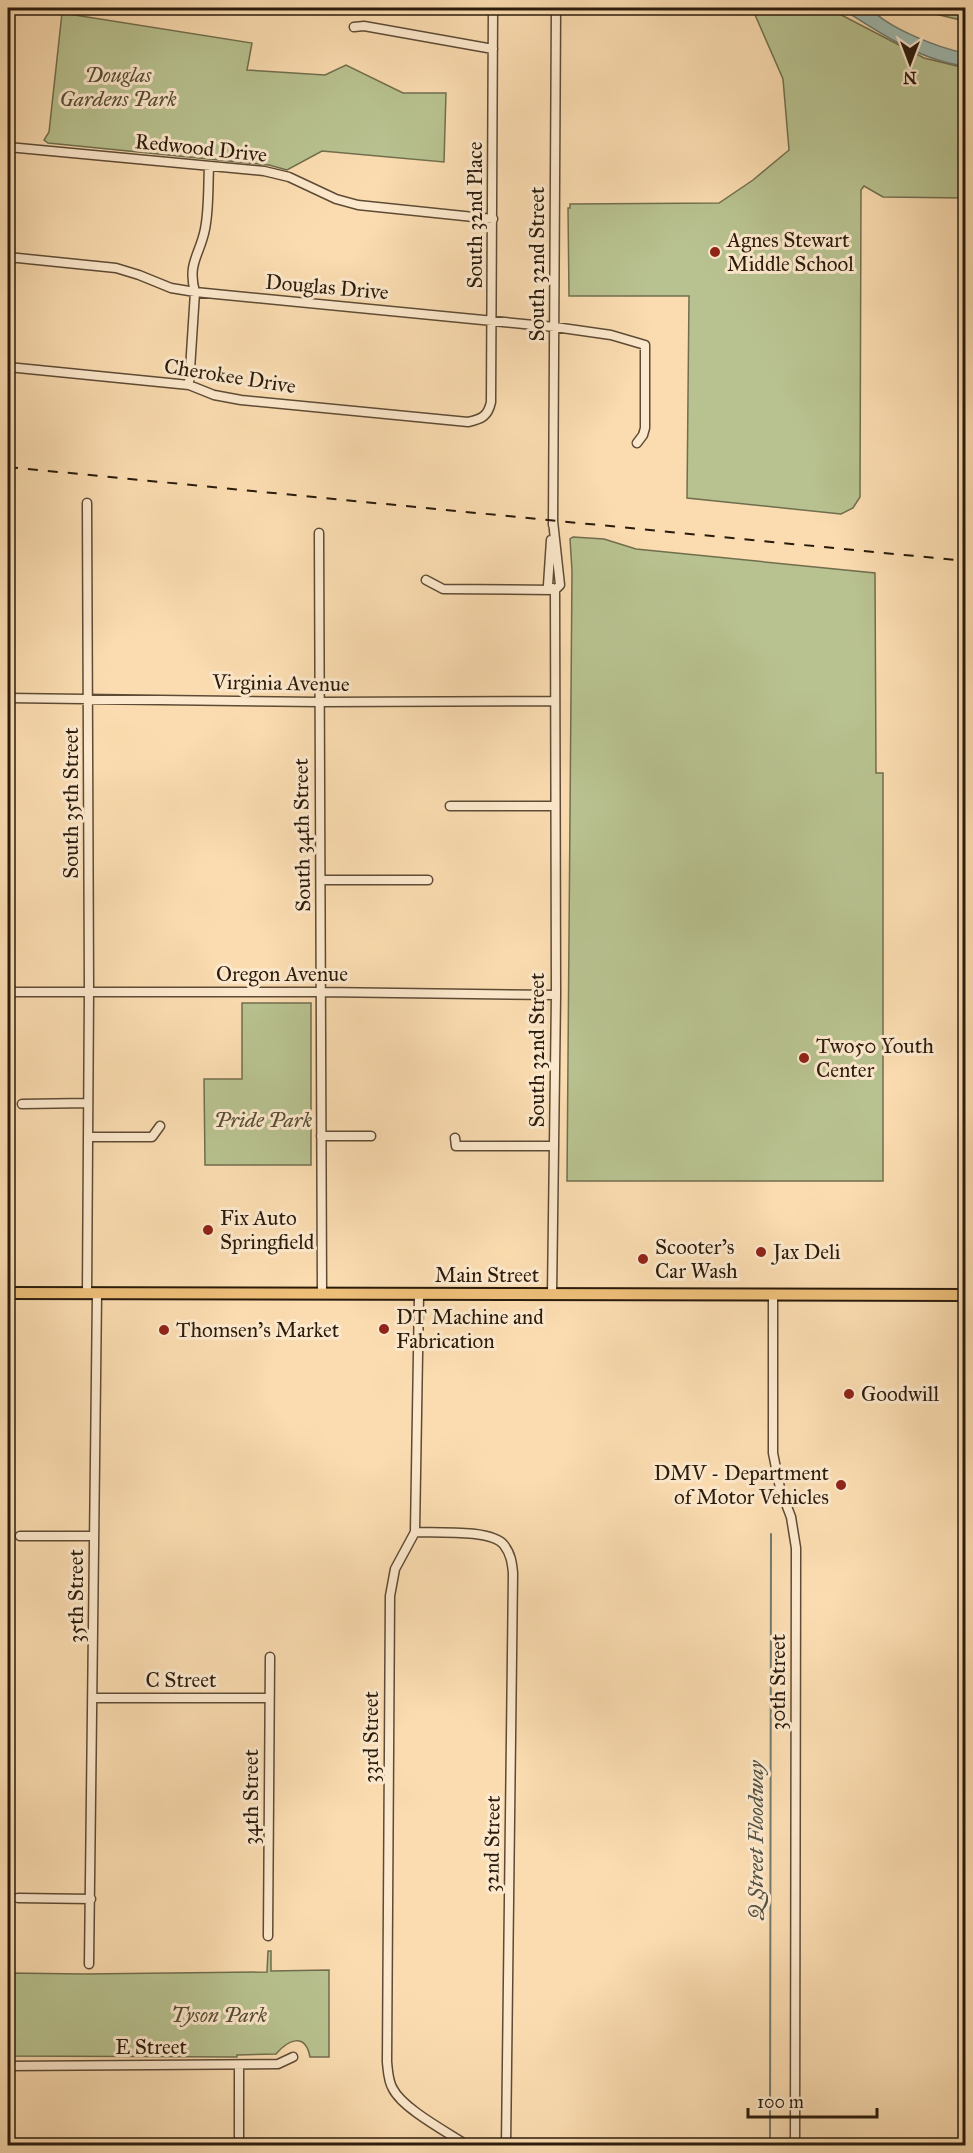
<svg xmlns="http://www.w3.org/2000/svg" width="973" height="2153" font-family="'IM FELL Great Primer',serif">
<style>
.green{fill:#b8c290;stroke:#716e4e;stroke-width:1.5}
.water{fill:#9fbab1;stroke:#707a6f;stroke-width:1.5}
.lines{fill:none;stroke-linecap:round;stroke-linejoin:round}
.stream{stroke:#707a6f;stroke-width:2}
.minor-casing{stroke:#5e4b35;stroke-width:11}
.major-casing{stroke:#2a1b0c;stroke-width:14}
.minor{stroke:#fce8cc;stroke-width:8}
.major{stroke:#edbe78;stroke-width:10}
.rail{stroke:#2a1b0c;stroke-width:2;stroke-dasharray:10 10;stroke-linecap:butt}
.poi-dot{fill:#8f2418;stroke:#fce8cc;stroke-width:2}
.labels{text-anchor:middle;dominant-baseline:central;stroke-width:6;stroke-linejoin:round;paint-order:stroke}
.park-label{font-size:21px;font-style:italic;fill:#554d34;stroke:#fce8cc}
.street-label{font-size:21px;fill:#2a1b0c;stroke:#fce8cc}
.poi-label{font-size:21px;fill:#2a1b0c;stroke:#fce8cc;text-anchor:start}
.water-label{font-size:22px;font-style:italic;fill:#535346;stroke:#fce8cc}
</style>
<rect width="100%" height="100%" fill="#fadcb0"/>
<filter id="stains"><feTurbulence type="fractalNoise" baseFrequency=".00333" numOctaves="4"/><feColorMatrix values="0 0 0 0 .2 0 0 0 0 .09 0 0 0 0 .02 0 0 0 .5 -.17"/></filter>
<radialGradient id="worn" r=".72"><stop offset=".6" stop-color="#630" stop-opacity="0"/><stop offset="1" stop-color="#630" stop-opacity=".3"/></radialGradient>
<path class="green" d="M752,8H828L924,58L965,68V198L883,197L864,186L861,190L860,497L853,508L841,514L687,498L689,296H569L568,208H570V204L719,203L753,180L789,150L783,79Z
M918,8H965V21L931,13Z
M62,13L252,43L247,70L325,75L346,65L403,93H446L444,162L322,151L287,170L269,165L48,143L44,140L49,132Z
M573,537L604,539L636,549L875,573L876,773H883V1181H567L572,571L570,539Z
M242,1003H311V1165H205L204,1079H242Z
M268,1951H271V1971L329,1970V2057H310C305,2031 287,2041 276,2054L237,2055V2057L8,2056V1973L85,1974L267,1972Z"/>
<path class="water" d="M841,8H870C888,28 938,48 965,53V66C921,61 878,32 841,8Z"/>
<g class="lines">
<path class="stream" d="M770,2146L771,1534"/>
<g class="minor-casing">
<path id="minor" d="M354,27L364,26L493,49
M8,147L264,171L289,177L336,199L358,205L493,219
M8,257L116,268L139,275L171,288L195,292L555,327L611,335L645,345V428L643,435L637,443
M8,367L189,385L214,395L241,400L468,422C482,419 488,416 491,402L493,8
M189,385L195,292C187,263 200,255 205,229C209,209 208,187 209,167
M553,525L556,8
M319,533L322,1294
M551,540L548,585L555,590
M426,580L443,589L555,590
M8,698L319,702L554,701
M450,806H554
M321,880H428
M8,992H321L556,995
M22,1104L88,1103
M321,1136H371
M89,1137H152L160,1126
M455,1138L456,1146H554
M87,1294L89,991L87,503
M773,1294V1453L780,1488L791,1517L796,1548L795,2146
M419,1295L415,1532L395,1569L390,1596L387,2062C388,2071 388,2081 393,2089C403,2109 449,2133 468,2146
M552,1295L556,995L555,590L560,585L553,521
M415,1532C435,1533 492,1529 504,1545C511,1554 512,1563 513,1573L506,2146
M20,1536H94
M93,1698H269
M18,1898L91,1899
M268,1936L270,1657
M89,1964L97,1294
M8,2066L278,2064L293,2057
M239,2146V2065"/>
</g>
<g class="major-casing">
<path id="major" d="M8,1293L966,1295"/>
</g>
<use href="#minor" class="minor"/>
<use href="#major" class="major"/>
<path class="rail" d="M8,467L966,561"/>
</g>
<g class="poi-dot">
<circle cx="715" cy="252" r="6"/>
<circle cx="804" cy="1058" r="6"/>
<circle cx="208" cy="1230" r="6"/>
<circle cx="761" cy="1252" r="6"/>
<circle cx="643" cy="1259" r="6"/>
<circle cx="384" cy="1329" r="6"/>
<circle cx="164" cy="1330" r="6"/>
<circle cx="849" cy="1394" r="6"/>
<circle cx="841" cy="1485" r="6"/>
</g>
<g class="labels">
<g class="park-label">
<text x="118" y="75">Douglas<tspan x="118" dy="24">Gardens Park</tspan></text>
<text x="263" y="1120">Pride Park</text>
<text x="219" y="2015">Tyson Park</text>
</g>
<g class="street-label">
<text transform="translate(201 148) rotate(6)">Redwood Drive</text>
<text transform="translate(475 215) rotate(-90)">South 32nd Place</text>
<text transform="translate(537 264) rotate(-90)">South 32nd Street</text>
<text transform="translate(327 287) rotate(5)">Douglas Drive</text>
<text transform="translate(230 376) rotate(9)">Cherokee Drive</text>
<text transform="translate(281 683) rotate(1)">Virginia Avenue</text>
<text transform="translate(71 803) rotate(-90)">South 35th Street</text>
<text transform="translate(302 835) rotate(-91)">South 34th Street</text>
<text x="282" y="974">Oregon Avenue</text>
<text transform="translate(537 1050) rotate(-90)">South 32nd Street</text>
<text x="487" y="1275">Main Street</text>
<text transform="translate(76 1596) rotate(-90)">35th Street</text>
<text x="181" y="1680">C Street</text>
<text transform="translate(778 1682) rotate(-90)">30th Street</text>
<text transform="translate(371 1737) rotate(-90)">33rd Street</text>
<text transform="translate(251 1797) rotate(-90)">34th Street</text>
<text transform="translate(492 1844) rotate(-89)">32nd Street</text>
<text x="151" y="2047">E Street</text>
</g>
<g class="poi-label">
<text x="727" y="240">Agnes Stewart<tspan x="727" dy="24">Middle School</tspan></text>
<text x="816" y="1046">Two50 Youth<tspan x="816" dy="24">Center</tspan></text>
<text x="220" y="1218">Fix Auto<tspan x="220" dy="24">Springfield</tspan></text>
<text x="655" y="1247">Scooter’s<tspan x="655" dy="24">Car Wash</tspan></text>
<text x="773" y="1252">Jax Deli</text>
<text x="396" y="1317">DT Machine and<tspan x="396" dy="24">Fabrication</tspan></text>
<text x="176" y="1330">Thomsen's Market</text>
<text x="861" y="1394">Goodwill</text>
<text x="829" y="1473" text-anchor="end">DMV - Department<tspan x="829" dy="24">of Motor Vehicles</tspan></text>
</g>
<g class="water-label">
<text transform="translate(755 1840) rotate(-90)">Q Street Floodway</text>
</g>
</g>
<rect width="973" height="2153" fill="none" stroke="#fadcb0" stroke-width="30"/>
<rect x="9" y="9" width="955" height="2135" fill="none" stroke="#2a1b0c" stroke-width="3"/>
<rect x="15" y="15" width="943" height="2123" fill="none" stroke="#2a1b0c" stroke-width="1.5"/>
<g transform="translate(910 63) rotate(180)" stroke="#fce8cc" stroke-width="4.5" paint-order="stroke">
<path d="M0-4.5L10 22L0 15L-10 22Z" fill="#2a1b0c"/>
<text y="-9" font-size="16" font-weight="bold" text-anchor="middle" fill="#2a1b0c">N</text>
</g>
<path d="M748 2108v9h129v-9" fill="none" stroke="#2a1b0c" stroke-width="3"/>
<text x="757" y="2108" font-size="18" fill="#2a1b0c" stroke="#fce8cc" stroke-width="4.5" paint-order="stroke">100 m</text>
<rect width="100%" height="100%" filter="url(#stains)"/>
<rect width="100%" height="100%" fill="url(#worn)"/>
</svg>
